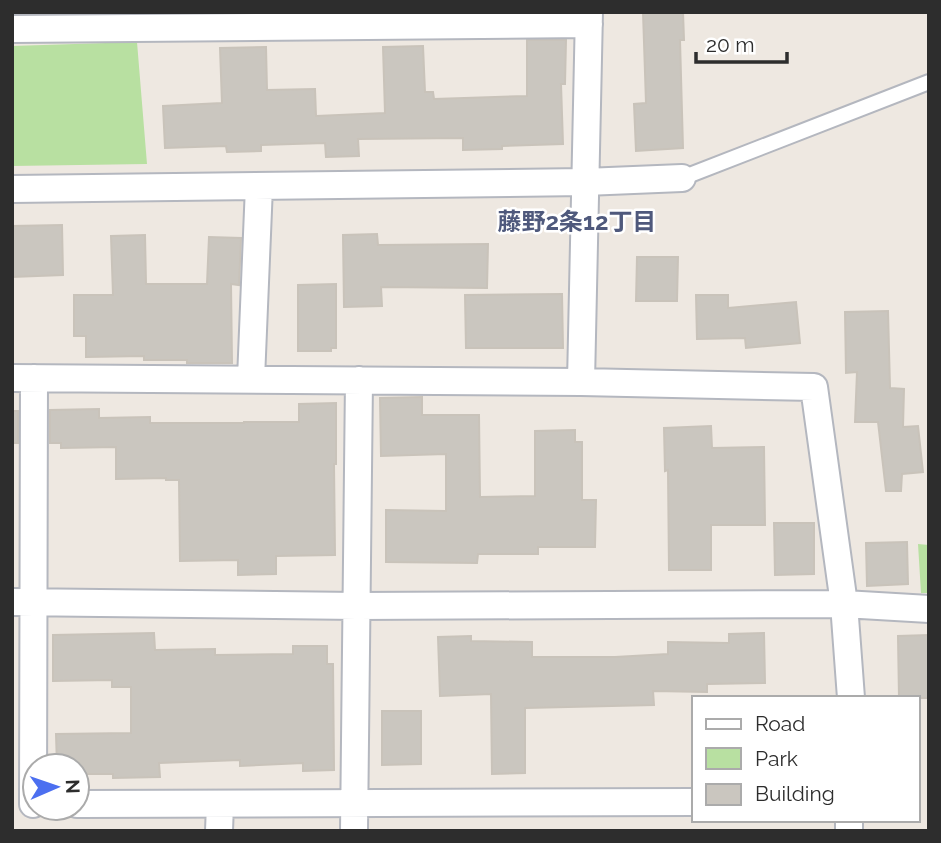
<svg xmlns="http://www.w3.org/2000/svg" width="941" height="843" font-family="Raleway,'Noto Sans JP',sans-serif">
<style>
.green{fill:#b8e0a1}
.building{fill:#cac6bf;stroke:#c9c3ba;stroke-width:2}
.lines{fill:none;stroke-linecap:round;stroke-linejoin:round}
.lane-casing{stroke:#b4b7bf;stroke-width:18}
.street-casing{stroke:#b4b7bf;stroke-width:30}
.lane{stroke:#fff;stroke-width:14}
.street{stroke:#fff;stroke-width:26}
.labels{text-anchor:middle;dominant-baseline:central;stroke-width:5;stroke-linejoin:round;paint-order:stroke}
.neighbourhood-label{font-size:24px;font-weight:bold;fill:#4f597c;stroke:#fff}
</style>
<rect width="100%" height="100%" fill="#eee8e1"/>
<path class="green" d="M137,42L147,164L12,166V46Z
M918,544L929,545V593H921Z"/>
<path class="building" d="M643,12H683L684,40H680L683,148L636,151L634,104L646,103Z
M527,40H566L565,84H561L563,144L502,146V149L463,150V138L358,139L359,156L326,157L325,143L261,145V151L227,152L226,146L165,148L163,106L222,103L220,48L266,47L267,90L315,89L316,116L385,113L383,47L423,46L425,92H433L434,99L527,96Z
M62,225L63,275L12,277V226Z
M377,234L378,245L488,244L487,288L381,287L382,306L344,307L343,235Z
M145,235L146,284H207L209,237L241,238L239,285L231,284L232,363H187V360H144V356L86,357V336H74V295H113L111,236Z
M637,257H678L677,301H636Z
M336,284V348H331V351H298V285Z
M562,294L563,348H466L465,295Z
M696,295H728V308L796,302L800,343L746,348L745,338L697,339Z
M888,311L890,388L904,389L903,427L918,426L923,472L902,474L901,491H886L878,422H855L857,372L846,373L845,312Z
M422,397V415H479L480,497L535,496V431L575,430V442H582V500H596L595,547H538V554H478L477,563L386,562V510L446,511V454L381,456L380,398Z
M336,403V464H334L335,555L276,556V574L238,575V560L180,561L179,480H166V478L116,479V447L61,448V443H50V410L99,409V418L150,417V423H244V422H299V404Z
M12,411H18V443H12Z
M711,426L712,448L764,447L765,525H711V570H669L668,470L665,471L664,428Z
M774,523H814V574L775,575Z
M907,542L908,584L867,586L866,543Z
M154,633L155,650L215,649V655L293,654V646H327V664H333L334,770L303,771V763L240,766V760L159,763L160,777L113,778V774H77V766H57L56,734L131,733V687H112V680L53,681V635Z
M764,633L765,683L707,684V692L653,691L654,705L525,708V773L492,774L491,694L440,696L438,637L471,636V641L532,642V657H615L668,654V642L729,643V634Z
M929,635V698H899L898,636Z
M382,711H421V764L382,765Z"/>
<g class="lines">
<g class="lane-casing">
<path id="lane" d="M682,178L929,82"/>
</g>
<g class="street-casing">
<path id="street" d="M12,29L589,24
M12,189L585,182L682,178
M12,378L581,382L589,12
M251,379L259,186
M581,382L814,387L844,604L851,698
M12,602L357,606L844,604L929,609
M33,804L34,378
M77,804L694,802
M219,831L220,804
M354,831L359,380
M849,831V820"/>
</g>
<use href="#lane" class="lane"/>
<use href="#street" class="street"/>
</g>
<g class="labels">
<g class="neighbourhood-label">
<text x="577" y="221">藤野2条12丁目</text>
</g>
</g>
<rect width="941" height="843" fill="none" stroke="#2d2d2d" stroke-width="28"/>
<rect x="692" y="696" width="228" height="126" fill="#ffffff" stroke="#ababab" stroke-width="2"/>
<rect x="706" y="719" width="35" height="10" fill="#ffffff" stroke="#ababab" stroke-width="2"/>
<text x="755" y="731" font-size="21" fill="#2d2d2d">Road</text>
<rect x="706" y="748" width="35" height="21" fill="#b8e0a1" stroke="#ababab" stroke-width="2"/>
<text x="755" y="766" font-size="21" fill="#2d2d2d">Park</text>
<rect x="706" y="784" width="35" height="21" fill="#cac6bf" stroke="#ababab" stroke-width="2"/>
<text x="755" y="801" font-size="21" fill="#2d2d2d">Building</text>
<g transform="translate(56 787) rotate(88)"><circle r="33" fill="#ffffff" stroke="#ababab" stroke-width="2"/>
<path d="M0-5L12 26L0 18L-12 26Z" fill="#4c6ff0"/>
<text y="-10" font-size="19" font-weight="bold" text-anchor="middle" fill="#2d2d2d">N</text>
</g>
<path d="M696 52v10h91v-10" fill="none" stroke="#2d2d2d" stroke-width="3.5"/>
<text x="706" y="52" font-size="21" fill="#2d2d2d" stroke="#ffffff" stroke-width="5" paint-order="stroke">20 m</text>
</svg>
